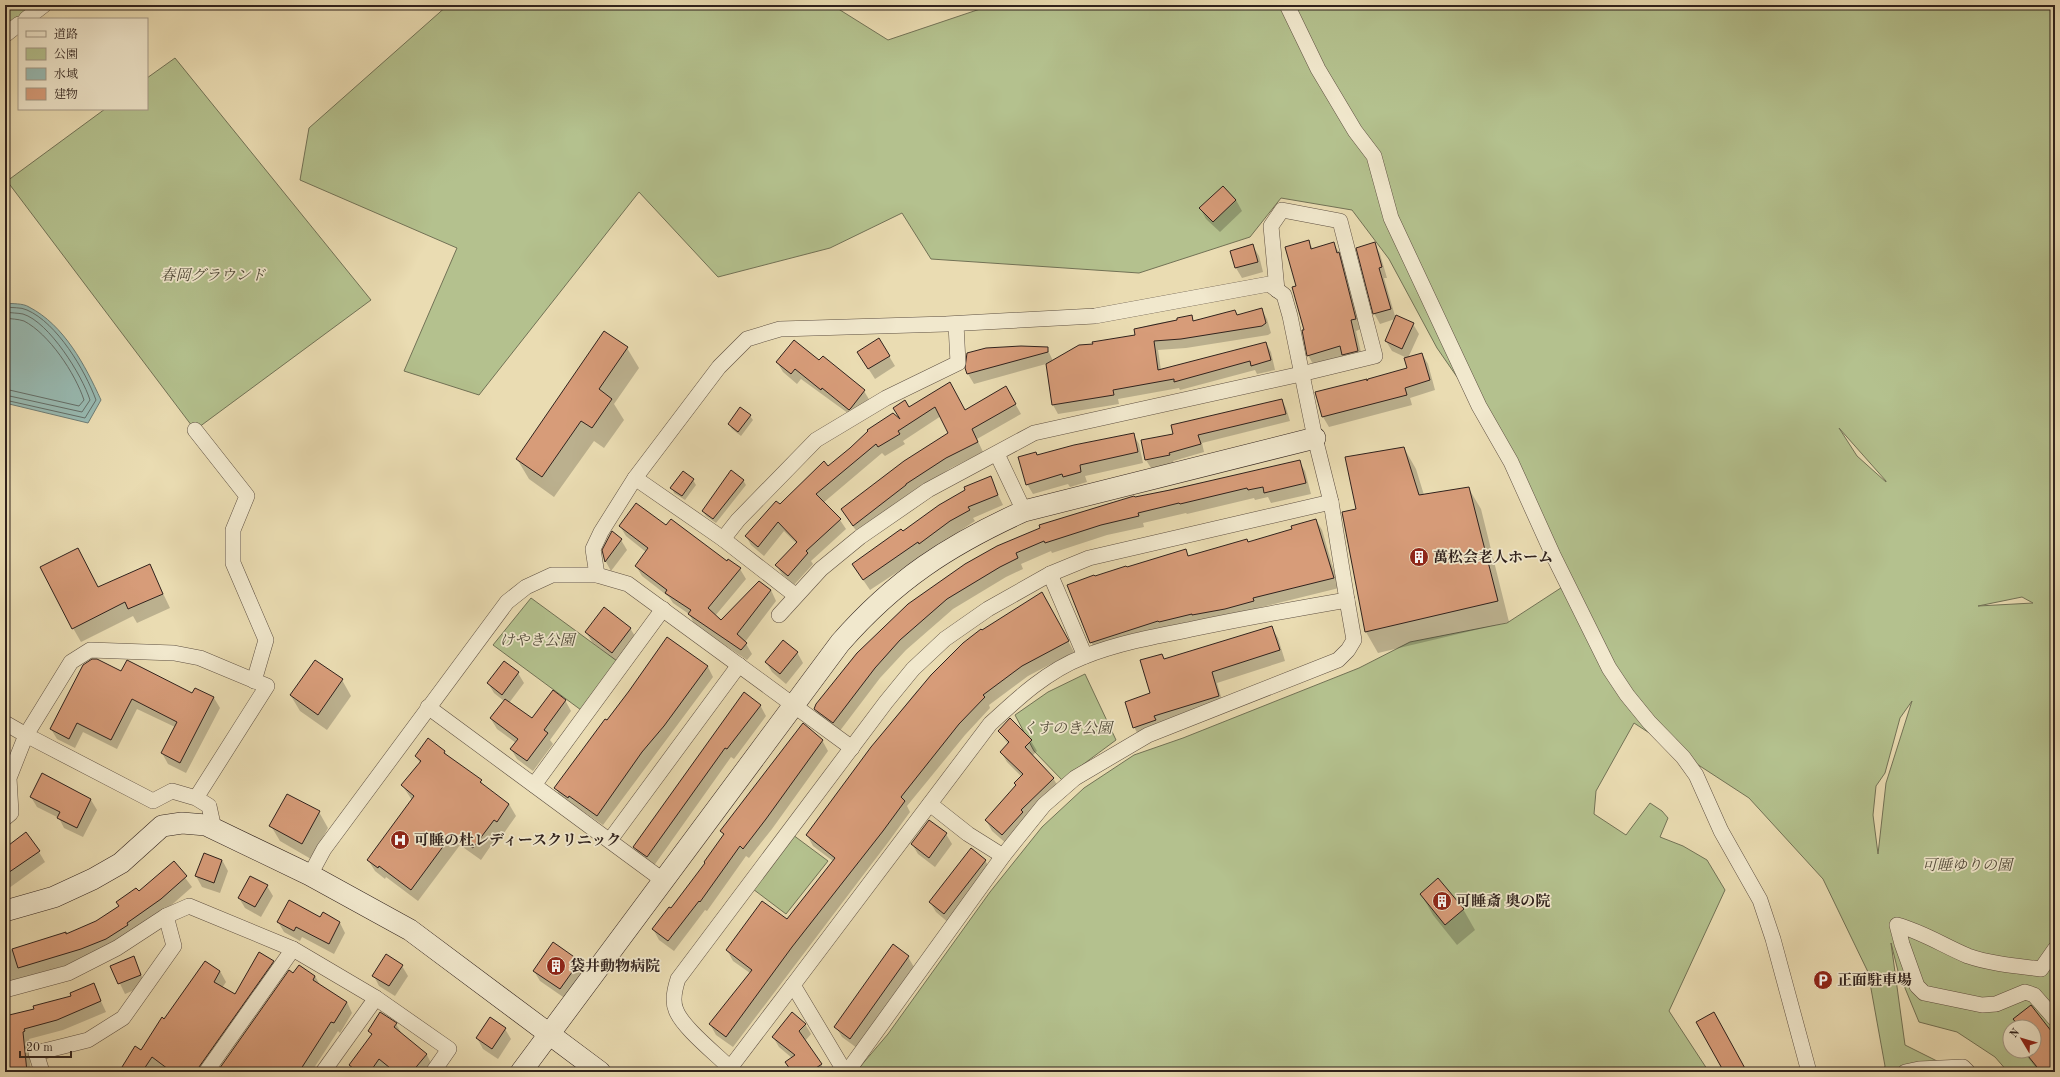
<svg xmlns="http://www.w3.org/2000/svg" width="2060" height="1077" viewBox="0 0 2060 1077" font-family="'Old Standard TT','Noto Serif JP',serif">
<rect width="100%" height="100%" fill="#eadcb2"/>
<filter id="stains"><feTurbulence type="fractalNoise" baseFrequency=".005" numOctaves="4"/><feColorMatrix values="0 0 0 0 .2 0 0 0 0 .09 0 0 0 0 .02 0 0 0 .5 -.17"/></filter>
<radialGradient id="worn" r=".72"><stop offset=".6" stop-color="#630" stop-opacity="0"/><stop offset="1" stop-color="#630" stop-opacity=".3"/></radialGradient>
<g fill="#b4c18e" stroke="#727256" fill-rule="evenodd">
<path d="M5,5H44L5,35Z"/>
<path d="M448,5H832L888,40L992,5H2055V1072H2008L1995,1057L1957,1032L1919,1022L1898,971L1891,943L1905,1045L1959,1072H1883L1885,1066L1868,972L1823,879L1749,798L1634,723L1596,791L1594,814L1626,835L1650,803L1662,811L1668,818L1660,837L1683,846L1707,860L1725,890L1669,1011L1709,1072H1591L1588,1068L1584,1072H860L859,1068L888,1034L990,892L1042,827L1084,788L1134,755L1183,738L1359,668L1410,642L1507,623L1570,582L1491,426L1437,348L1389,259L1352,210L1281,198L1250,237L1139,273L931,259L902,213L830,248L718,277L639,192L479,395L404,371L457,248L300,180L309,128ZM1839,428L1886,481V482L1857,456ZM2022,597L2033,603L1978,606ZM1912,701L1886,783L1878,854L1873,815L1876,786L1885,773L1900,718ZM2010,1027H2034V1051H2010Z"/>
<path d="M175,58L371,300L195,430L7,181L105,109H147V78Z"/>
<path d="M531,598L617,661L581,710L493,645Z"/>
<path d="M1085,674L1116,740L1062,780L1034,751L1015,715L1048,692Z"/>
<path d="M789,832L828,861L786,914L749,886Z"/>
</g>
<path fill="#98bab2" stroke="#6e7d76" d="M5,303C12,304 23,303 29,307C64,325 85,365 101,400L88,423L5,403Z"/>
<g fill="#0003">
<path d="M1223,187L1236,200L1242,211L1220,232L1206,219L1200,208Z"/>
<path d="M1308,241L1313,249L1334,244L1340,254L1344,264L1361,329L1356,331L1363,361L1314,366L1308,355L1297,287Z"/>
<path d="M1374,243L1380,254L1387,278H1384L1395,316L1413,324L1419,334L1408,358L1422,354L1428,364L1435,390L1410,398L1412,405L1329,427L1323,417L1316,393L1368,383L1408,369L1407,358L1392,351L1386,341L1395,319L1380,324L1374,313Z"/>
<path d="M1253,246L1259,256L1263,272L1242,278L1236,268L1232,251Z"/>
<path d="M1262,310L1267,319L1271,333L1268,335L1186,348L1158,350L1161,370L1266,343L1271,352L1275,370L1257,374L1255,370L1180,390L1179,388L1118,399L1119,404L1058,414L1053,405L1046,364L974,384L968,374L1047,348L1053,361L1094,345L1136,335L1135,329L1154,324L1191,317L1194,322L1235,311L1238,316Z"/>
<path d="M627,348L639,368L614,404L624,420L604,448L594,441L554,497L529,479L517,459Z"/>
<path d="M889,356L895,366L875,379L864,362Z"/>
<path d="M823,357L864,391L870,401L856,419L801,379L797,384L783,372L777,362H819Z"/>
<path d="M950,384L965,411L1006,388L1021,414L977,439L983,452L951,468L910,494L859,535L842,510L950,433L941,416L903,441L905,444L885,456L882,453L823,503L840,520L846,529L811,561L813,564L794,585L782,574L776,565L797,544L784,531L764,556L751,545L746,536L780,506L828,467L902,421L909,408Z"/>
<path d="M1282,400L1286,408L1290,421L1202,443L1204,452L1173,461L1174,463L1151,468L1146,460L1142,441L1175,435Z"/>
<path d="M750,416L753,420L741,436L732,429L729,424Z"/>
<path d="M1133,434L1139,444L1143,463L1085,476L1087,482L1070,487L1068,484L1033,494L1027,484L1036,453L1038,456Z"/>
<path d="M1404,448L1416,469L1424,495L1469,489L1481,509L1509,622L1378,653L1366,632L1343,513L1357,510Z"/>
<path d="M1299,461L1305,471L1311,494L1271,503L1268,497L1255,500L1254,498L1187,514L1186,513L1143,523L1144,527L1107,535L1052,553L1051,551L1021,564L1023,569L1006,577L953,609L906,650L880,678L839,732L821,719L815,709L858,654L1041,528L1040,526L1110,503Z"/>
<path d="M990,478L1003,505L973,518L975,521L870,590L853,565Z"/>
<path d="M693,480L696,485L685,500L674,493L672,488Z"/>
<path d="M743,480L746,485L716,523L706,516L703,511Z"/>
<path d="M1316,520L1322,530L1339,588L1258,608L1259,611L1096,652L1091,642L1095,577L1185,550L1189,557L1248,543L1293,530Z"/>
<path d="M620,526L666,527L740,569L746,579L715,616L721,621L771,590L776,601L745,642L752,654L747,660L695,625L689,614L673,603L669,597L642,576L636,566L646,552L626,536Z"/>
<path d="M612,533L621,540L627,550L611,571L606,562L603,550Z"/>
<path d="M150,566L170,608L137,623L133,616L81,642L73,628L98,588Z"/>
<path d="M1048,604L1074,652L1028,676L989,705L990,708L965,735L907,806L910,812L889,841L733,1047L716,1035L710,1024L750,973L733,961L727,950L787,921L833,861L813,846L807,835L872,747L916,692L964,644Z"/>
<path d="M630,628L636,638L618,662L592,642L586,632Z"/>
<path d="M1272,628L1278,638L1285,661L1217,683L1224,707L1140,738L1134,727L1151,694L1162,655L1165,660Z"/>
<path d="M797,652L803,663L786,684L772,672L766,662Z"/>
<path d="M505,662L518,673L524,683L509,703L532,719L565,700L571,711L550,740L553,744L533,771L517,759L511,749L516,743L497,729L491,719L504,701L494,693L488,683Z"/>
<path d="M708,667L713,677L603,825L575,806L574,808L561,799L556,788L607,722Z"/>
<path d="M122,672L193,694L195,689L214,698L220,708L186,773L168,764L162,753L175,727L137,709L117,749L83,732L75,748L57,739L51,729Z"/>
<path d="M342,680L351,696L327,730L300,711L291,696Z"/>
<path d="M760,705L766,716L734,759L731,757L653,867L640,857L634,847Z"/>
<path d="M1010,720L1031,741L1037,751L1032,756L1053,778L1059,788L1008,845L992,831L986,820L1016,786L1015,783L1022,777L1007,762L1001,752L1008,744L999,731Z"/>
<path d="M822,740L828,751L772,829L749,858L746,856L707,911L705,910L674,951L659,940L653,929L672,910L706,863L724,836L721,831Z"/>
<path d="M444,751L448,757L481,781L484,787L509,804L516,816L504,833L501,831L481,860L460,845L418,901L386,877L385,879L375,871L368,860L412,800L402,785L420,763L416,756Z"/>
<path d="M43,774L91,800L97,810L83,837L64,828L59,818L37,807L31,797Z"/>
<path d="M319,812L328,828L311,859L280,841L271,826Z"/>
<path d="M929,821L946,834L952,844L935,867L918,854L912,844Z"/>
<path d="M5,849L39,852L45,862L5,891Z"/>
<path d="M222,860L228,871L220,893L202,887L196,876Z"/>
<path d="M985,860L991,871L950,924L936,912L930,902Z"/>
<path d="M174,863L192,887L167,909L87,959L5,984V952L65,933L66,935L97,922L139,893Z"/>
<path d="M267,886L273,896L261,917L245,908L239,898Z"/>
<path d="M1421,894L1463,909L1475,930L1457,945L1433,915Z"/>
<path d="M321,918L340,923L345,933L334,954L302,937L300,941L284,932L278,922Z"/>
<path d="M908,957L914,967L857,1048L842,1037L836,1027Z"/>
<path d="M133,958L146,985L125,994L112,967Z"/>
<path d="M273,961L279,972L208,1072H126L123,1067L141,1051L165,1020L220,971L226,982L222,988L236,995Z"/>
<path d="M579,962L585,972L566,999L540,981L534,971Z"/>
<path d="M402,966L408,976L395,996L379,986L374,976Z"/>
<path d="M293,975L315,976L320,985L347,1002L352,1013L340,1033L338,1031L314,1068L311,1067L308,1072H218Z"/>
<path d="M93,984L106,1012L63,1030L29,1039L30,1042H28L31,1072H5V1017L35,1010L73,996Z"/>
<path d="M2031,1006L2055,1039V1072H2039L2023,1051H2034V1027H2017L2014,1019Z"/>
<path d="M396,1024L402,1034L427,1055L432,1065L427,1072H348L352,1068L350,1065L372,1036L369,1031Z"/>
<path d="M805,1024L811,1034L805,1041L826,1072H792V1058L779,1047L773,1037Z"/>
<path d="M505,1029L511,1039L498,1059L483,1049L477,1038Z"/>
</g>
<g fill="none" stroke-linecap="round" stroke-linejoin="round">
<g stroke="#646e68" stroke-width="1">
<path d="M5,307C12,308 21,307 27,310C57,323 85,370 96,400L85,418L5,400"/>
<path d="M5,312C11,313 18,313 23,314C49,322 82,375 90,400L82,412L5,395"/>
<path d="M5,318C11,319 18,319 24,321C49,334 75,373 84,400L79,406L5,389"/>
</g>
</g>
<g fill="#d79c79" stroke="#30221d">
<path d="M1223,186L1236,200L1213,222L1199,208Z"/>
<path d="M1309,240L1311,249L1334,242L1337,253L1339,252L1356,319L1351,320L1358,351L1342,355L1340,346L1307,356L1302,330H1304L1292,287L1296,286L1285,247Z"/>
<path d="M1375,242L1382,267L1379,268L1391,309L1373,314L1356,248Z"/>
<path d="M1253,244L1258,262L1235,268L1230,251Z"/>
<path d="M1262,308L1266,323L1262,326L1181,339L1154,341L1158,370L1266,342L1271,360L1251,366L1250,361L1174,382V379L1113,390L1114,395L1052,405L1046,364L1079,345L1093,344L1092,342L1135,335L1134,329L1177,320V318L1192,315L1193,321L1235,310L1237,315Z"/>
<path d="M1396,315L1414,323L1402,349L1385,341Z"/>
<path d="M604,331L628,347L599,389L612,399L592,428L581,421L542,477L516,459Z"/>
<path d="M879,338L890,356L868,369L857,352Z"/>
<path d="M794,340L819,360L823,356L865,390L851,408L849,410L822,388L821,390L795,369L791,374L776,362Z"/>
<path d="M1021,346L1048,347V352L967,374L965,368L967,353L986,348Z"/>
<path d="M1422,353L1430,380L1405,388L1407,395L1322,417L1315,392L1367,379V381L1368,379L1407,368L1404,358Z"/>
<path d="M950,382L965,410L1006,386L1016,404L972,429L978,442L946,458L906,484V485L853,526L841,509L904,461L948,433L935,407L898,431L900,434L878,447L876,444L816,494L841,519L806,551L808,553L788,576L775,565L797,542L778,522L758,547L745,536L776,501L780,504L824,461L828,466L850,448L868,431L867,430L893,413L900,419L893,408L905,400L909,407Z"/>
<path d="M1282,399L1286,414L1198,435L1201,444L1169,453L1170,455L1145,460L1141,440L1173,434L1171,425Z"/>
<path d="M740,407L751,415L738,432L728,424Z"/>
<path d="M1134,433L1138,452L1080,465L1081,472L1063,477L1062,474L1026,485L1018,457L1036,452L1037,455L1074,445Z"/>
<path d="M1404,447L1419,495L1469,487L1498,601L1365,632L1342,512L1356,509L1345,457Z"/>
<path d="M1300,460L1306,483L1264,493L1263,487L1248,490L1247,488L1180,504L1179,503L1138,513L1139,516L1101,525L1045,543L1044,541L1016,553L1018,558L1000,567L947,599L900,640L875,668L833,723L814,709L816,704L857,653L908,604L965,564L997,546L1040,528L1039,525L1134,496L1135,497L1170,490Z"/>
<path d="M731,470L744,480L713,519L702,511Z"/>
<path d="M683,471L694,479L682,496L670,488Z"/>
<path d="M991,476L998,495L968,507L970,510L950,521L919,544L918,542L863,580L852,564L901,529L903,531L939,505L965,490L964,487Z"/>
<path d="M636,503L666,525L671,519L727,561L728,559L741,568L708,608L721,620L759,581L771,590L737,634L747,643L741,650L688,614L691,610L665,593L667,590L635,566L648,548L619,526Z"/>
<path d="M1316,519L1334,578L1253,598L1254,601L1225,609L1192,615V614L1159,622L1158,621L1090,643L1067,585L1094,575L1095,576L1126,566L1127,567L1186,549L1188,556L1247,539L1248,542L1292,529L1291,526Z"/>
<path d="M612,531L622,539L605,562L602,550Z"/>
<path d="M78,548L98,587L150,564L163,594L128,609L125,602L72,629L40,567Z"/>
<path d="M1042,592L1069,641L1022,666L983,695L985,697L959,724L901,797L905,801L883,831L792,947L726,1037L709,1024L752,970L726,950L762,901L787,919L835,858L806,835L871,747L931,675L963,643L981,629L982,630Z"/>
<path d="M604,607L631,628L612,653L585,632Z"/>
<path d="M1272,626L1280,650L1212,672L1219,696L1154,716L1156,720L1133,728L1125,702L1150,693L1140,660L1162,654L1164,659Z"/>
<path d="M667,637L708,666L664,726L642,752L597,816L569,796L568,798L554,788L605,719L607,720L629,691Z"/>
<path d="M783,640L798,652L780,674L765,662Z"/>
<path d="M92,659H97L121,671L127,660L192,693L195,688L214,697L180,763L161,753L177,722L132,699L111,740L77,723L69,739L50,729L83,665Z"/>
<path d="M315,660L343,679L318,715L290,695Z"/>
<path d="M504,661L519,672L502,695L487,683Z"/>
<path d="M553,690L566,700L544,730L548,733L527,761L510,749L518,739L490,718L505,699L532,718Z"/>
<path d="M744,692L761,705L727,749L725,748L647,857L633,847Z"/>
<path d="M1010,718L1032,740L1025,747L1054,778L1021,810L1023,812L1002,835L985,820L1016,785L1014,783L1023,774L1000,752L1009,742L998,731Z"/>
<path d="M803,723L823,740L766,819L743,849L740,846L700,902L699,901L668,941L652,929L669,907L671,908L705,863L704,862L724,834L720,831Z"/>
<path d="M428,738L445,751L444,753L482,780L480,782L509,804L497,822L494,820L473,848L453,833L411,890L379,866L378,868L367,860L414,796L401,785L421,761L415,756Z"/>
<path d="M42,773L91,799L77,828L57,818L60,812L30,797Z"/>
<path d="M287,794L320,811L302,844L269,826Z"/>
<path d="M929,820L947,833L929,858L911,844Z"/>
<path d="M26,832L40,851L5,875V848Z"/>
<path d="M971,848L986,860L944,914L929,902Z"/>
<path d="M204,853L222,860L214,883L195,876Z"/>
<path d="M174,861L187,876L161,899L127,923L128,925L106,939L81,949L18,968L12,949L66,932V934L96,921L119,906L116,902L136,888L139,891Z"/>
<path d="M250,876L268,885L255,907L238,898Z"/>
<path d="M1438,878L1464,909L1445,925L1420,894Z"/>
<path d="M289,900L320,917L323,912L340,922L329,944L296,927L294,931L277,922Z"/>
<path d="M553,942L580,961L560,989L533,971Z"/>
<path d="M893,944L909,956L850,1039L834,1027Z"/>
<path d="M259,952L274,961L199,1067L197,1072H172L152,1057L142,1072H129L122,1067L135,1046L141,1050L162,1017L164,1019L205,961L220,971L214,982L235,994Z"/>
<path d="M386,954L403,965L389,986L372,976Z"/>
<path d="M134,956L141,975L118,984L110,966Z"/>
<path d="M299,965L315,976L313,980L347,1002L334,1023L331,1022L299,1072H217L289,970L293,973Z"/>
<path d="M94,983L101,1001L57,1020L24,1029L25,1031L23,1032L27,1072H5V1016L34,1009L33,1006L71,996L70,993Z"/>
<path d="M2031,1005L2055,1036V1072H2041L2024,1051H2034V1027H2016L2018,1025L2013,1019Z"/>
<path d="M380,1012L397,1023L394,1027L427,1054L412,1072H395L379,1059L370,1072H358L349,1065L372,1034L368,1031Z"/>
<path d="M792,1012L806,1024L799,1031L822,1064L810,1072H792L785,1062L795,1055L772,1037Z"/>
<path d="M1714,1012L1747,1072H1724L1696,1022Z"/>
<path d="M490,1017L506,1028L492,1049L476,1038Z"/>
</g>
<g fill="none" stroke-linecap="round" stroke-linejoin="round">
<defs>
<g id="street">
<path d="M1287,5L1318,69L1355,131L1374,156L1391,218L1479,406L1511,462L1553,555L1609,668L1627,695L1649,722L1683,757L1696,775L1721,831L1760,900L1773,939L1809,1072"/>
<path d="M26,19L44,5"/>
<path d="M5,35L19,24"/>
<path d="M195,430L247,496L233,530V563L266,640L254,681"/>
<path d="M997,454L1024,511"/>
<path d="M635,478L723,539L795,595"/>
<path d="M723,539L738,520L816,440L886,398L958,363L956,324"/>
<path d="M1050,574L1085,656"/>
<path d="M597,575L593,549L601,532L635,478L719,367L747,339L780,329L946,324L1095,316L1269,284L1284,295L1290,316L1315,438L1331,502L1347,600C1295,609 1244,618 1192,629C1156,636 1118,643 1083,657C1047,671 1018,698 990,724L793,985L845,1072"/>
<path d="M779,615L821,569L860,537L928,490L1034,433L1301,374L1375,356L1340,221L1282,210L1271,226L1277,290"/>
<path d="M428,707L664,881"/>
<path d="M5,723L26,735L9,778L11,813L5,818"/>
<path d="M534,785L663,609"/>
<path d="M196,798L172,791L153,801L26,735L71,662L90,650L174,653L200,658L267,686L196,798L209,806L214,829"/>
<path d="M930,804L968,834L1003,856"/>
<path d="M610,840L739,665"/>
<path d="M310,875L324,849L507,602L526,587L552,575H597L628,584L852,748"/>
<path d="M2055,949L2041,969C2017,966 1991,964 1968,956C1944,946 1923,932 1897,925L1902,944L1917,986L1924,993L1982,1005L1996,1004L2025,992L2034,995L2055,1019"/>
<path d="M5,990L68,973L117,948L166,916"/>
<path d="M730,1068C716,1054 682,1027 676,1010C672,1001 675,988 678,979L886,702L913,669L945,639L988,609L1050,574L1089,558L1331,502"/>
<path d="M42,1072L36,1053L88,1040L123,1018L174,946L166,916L189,906L293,949L376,998L449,1049L433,1072"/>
<path d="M206,1072L293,949"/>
<path d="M323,1072L376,998"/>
<path d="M732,1072L730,1068L793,985"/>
<path d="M847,1072L1003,856L1044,805L1075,778L1148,735L1338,660L1348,650L1354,640L1347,600"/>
<path d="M1905,1072L1919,1069L1963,1067L1968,1072"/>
</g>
<g id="secondary">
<path d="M5,911L54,897L93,879L121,863L162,826L182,823L206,825L310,875L410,930L600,1072"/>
<path d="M521,1072L840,643C895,580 949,545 1024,511L1315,438"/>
</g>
</defs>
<use href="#street" stroke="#5e5042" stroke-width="16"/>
<use href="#secondary" stroke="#30221d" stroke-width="22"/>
<use href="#street" stroke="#f1e8cd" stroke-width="15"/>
<use href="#secondary" stroke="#f1e8cd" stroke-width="21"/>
</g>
<defs>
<symbol id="building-disc" viewBox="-11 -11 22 22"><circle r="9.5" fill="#8f2418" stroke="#f1e8cd"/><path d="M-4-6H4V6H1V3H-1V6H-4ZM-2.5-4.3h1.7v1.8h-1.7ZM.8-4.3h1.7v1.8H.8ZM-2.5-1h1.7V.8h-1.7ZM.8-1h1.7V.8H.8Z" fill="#fff"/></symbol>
<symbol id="hospital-disc" viewBox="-11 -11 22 22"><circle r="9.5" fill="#8f2418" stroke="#f1e8cd"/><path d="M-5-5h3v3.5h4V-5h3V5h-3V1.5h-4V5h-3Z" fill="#fff"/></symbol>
<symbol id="parking-disc" viewBox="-11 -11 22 22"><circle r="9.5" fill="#8f2418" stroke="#f1e8cd"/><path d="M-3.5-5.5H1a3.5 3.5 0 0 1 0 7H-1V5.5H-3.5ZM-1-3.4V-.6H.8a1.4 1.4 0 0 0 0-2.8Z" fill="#fff"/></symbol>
</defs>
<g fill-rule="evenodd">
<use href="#building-disc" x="1408" y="546" width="22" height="22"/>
<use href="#hospital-disc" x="389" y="829" width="22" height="22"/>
<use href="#building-disc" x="1431" y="890" width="22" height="22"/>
<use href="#building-disc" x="545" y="955" width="22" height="22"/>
<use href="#parking-disc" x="1812" y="969" width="22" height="22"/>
</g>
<g text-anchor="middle" stroke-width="3.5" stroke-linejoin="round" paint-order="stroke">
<g font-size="15" font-style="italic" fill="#514a39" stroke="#f1e8cd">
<text x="213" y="280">春岡グラウンド</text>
<text x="537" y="645">けやき公園</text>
<text x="1067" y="733">くすのき公園</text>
<text x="1967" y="870">可睡ゆりの園</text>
</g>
<g font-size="15" font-weight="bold" fill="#30221d" stroke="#f1e8cd" text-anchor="start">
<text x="1433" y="562">萬松会老人ホーム</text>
<text x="414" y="845">可睡の杜レディースクリニック</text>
<text x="1456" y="906">可睡斎 奥の院</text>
<text x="570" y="971">袋井動物病院</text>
<text x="1837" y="985">正面駐車場</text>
</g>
</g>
<rect width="2060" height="1077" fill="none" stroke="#eadcb2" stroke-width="20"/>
<rect x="6" y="6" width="2048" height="1065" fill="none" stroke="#30221d" stroke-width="2"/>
<rect x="10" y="10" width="2040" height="1057" fill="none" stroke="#30221d"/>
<rect x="18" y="18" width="130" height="92" fill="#f1e8cd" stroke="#a49987"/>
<rect x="26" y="31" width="20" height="6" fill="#f1e8cd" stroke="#a49987"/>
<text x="54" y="38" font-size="12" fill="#30221d">道路</text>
<rect x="26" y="48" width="20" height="12" fill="#b4c18e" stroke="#a49987"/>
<text x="54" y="58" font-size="12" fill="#30221d">公園</text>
<rect x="26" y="68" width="20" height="12" fill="#98bab2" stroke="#a49987"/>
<text x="54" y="78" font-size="12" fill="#30221d">水域</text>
<rect x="26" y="88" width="20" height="12" fill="#d79c79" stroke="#a49987"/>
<text x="54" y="98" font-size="12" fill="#30221d">建物</text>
<g transform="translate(2022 1039) rotate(308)"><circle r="19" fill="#f1e8cd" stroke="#a49987"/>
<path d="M0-3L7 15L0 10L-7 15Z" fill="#8f2418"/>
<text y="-6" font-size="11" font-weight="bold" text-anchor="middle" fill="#30221d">N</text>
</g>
<path d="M20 1051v6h51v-6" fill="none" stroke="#30221d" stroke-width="2"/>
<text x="26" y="1051" font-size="12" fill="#30221d" stroke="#f1e8cd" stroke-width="3" paint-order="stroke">20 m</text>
<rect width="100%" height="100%" filter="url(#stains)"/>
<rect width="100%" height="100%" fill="url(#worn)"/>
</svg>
